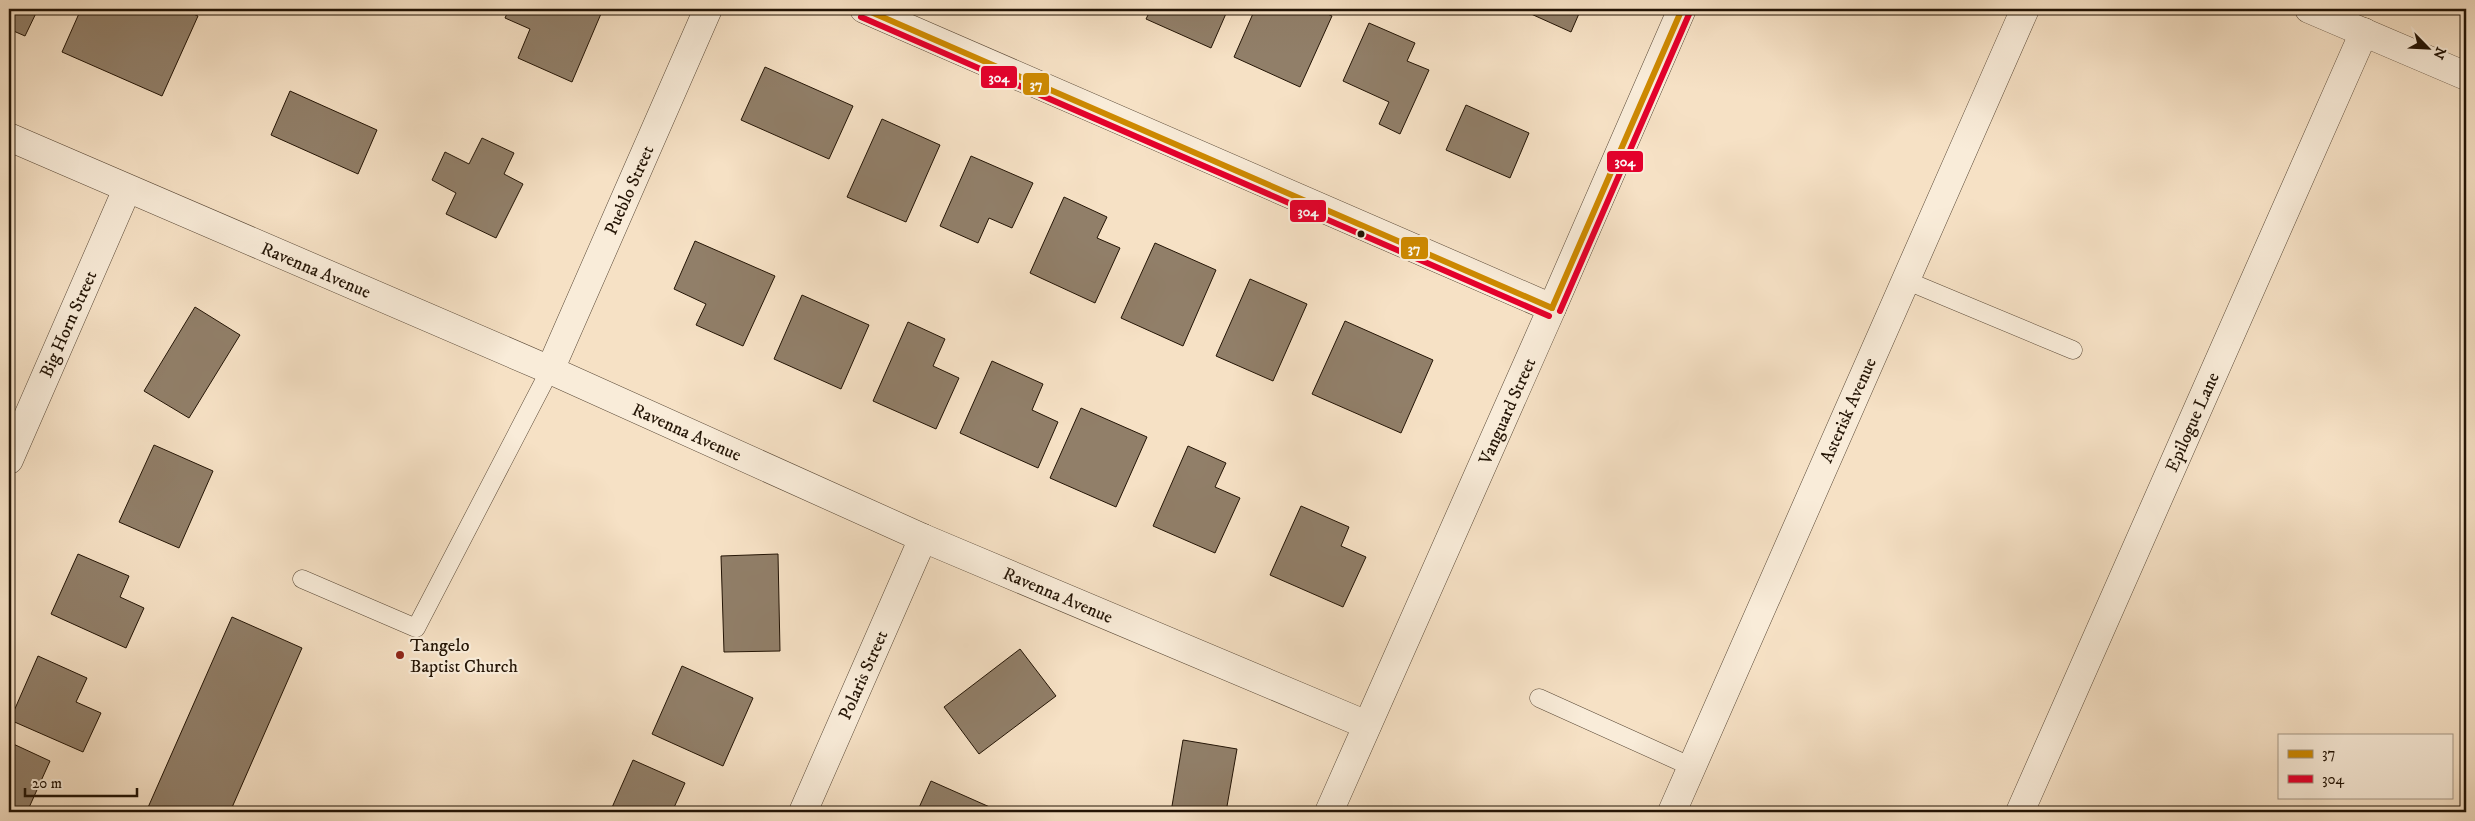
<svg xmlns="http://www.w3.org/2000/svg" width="2475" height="821" viewBox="0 0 2475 821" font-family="'IM FELL DW Pica',serif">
<rect width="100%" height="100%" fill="#f6e1c5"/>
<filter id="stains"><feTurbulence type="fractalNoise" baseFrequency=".004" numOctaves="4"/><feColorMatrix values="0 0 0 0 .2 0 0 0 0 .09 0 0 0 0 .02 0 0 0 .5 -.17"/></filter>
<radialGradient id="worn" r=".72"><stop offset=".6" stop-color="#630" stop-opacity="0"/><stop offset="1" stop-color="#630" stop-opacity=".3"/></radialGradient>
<g fill="#917f69" stroke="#231405">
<path d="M9,9H38L25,36L9,29Z"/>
<path d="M81,9H182L198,16L162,96L62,52Z"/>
<path d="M509,9H603L572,82L518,58L530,29L505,18Z"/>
<path d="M1151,9H1228L1211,48L1146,19Z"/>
<path d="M1255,9H1316L1332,16L1300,87L1234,57Z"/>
<path d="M1520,9H1581L1571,32Z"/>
<path d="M1369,23L1415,43L1407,61L1429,70L1400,134L1379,124L1389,102L1343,81Z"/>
<path d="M765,67L853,106L829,159L741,120Z"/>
<path d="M290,91L377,130L358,174L271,135Z"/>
<path d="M1466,105L1529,133L1510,178L1446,150Z"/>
<path d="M882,119L940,145L906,222L847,197Z"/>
<path d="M482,138L514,153L504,174L523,184L496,238L446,214L456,193L432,180L445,152L469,164Z"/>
<path d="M971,156L1033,183L1012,228L989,218L978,243L940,226Z"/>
<path d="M1064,197L1107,217L1097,238L1120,248L1095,303L1030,273Z"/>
<path d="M695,241L775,276L743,346L696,325L706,304L674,289Z"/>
<path d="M1155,243L1216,270L1183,346L1121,318Z"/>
<path d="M1250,279L1307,304L1273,381L1216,356Z"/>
<path d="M802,295L869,325L841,389L774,359Z"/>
<path d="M195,307L240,335L189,418L144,391Z"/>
<path d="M1345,321L1433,360L1401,433L1312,394Z"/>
<path d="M908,322L945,339L933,366L959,378L936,429L873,401Z"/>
<path d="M992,361L1043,384L1032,410L1058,422L1038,468L960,433Z"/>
<path d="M1081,408L1147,437L1116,507L1050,478Z"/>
<path d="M154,445L213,471L179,548L119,522Z"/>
<path d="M1188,446L1226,463L1215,487L1240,498L1215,553L1153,526Z"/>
<path d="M1301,506L1349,527L1341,546L1366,557L1343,607L1270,575Z"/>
<path d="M78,554L129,576L120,597L144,608L126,648L51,614Z"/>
<path d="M778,554L780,651L724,652L721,556Z"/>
<path d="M232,617L302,648L230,812H146Z"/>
<path d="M1020,649L1056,696L979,754L944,707Z"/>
<path d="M38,656L87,678L76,702L101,713L83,752L10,720Z"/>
<path d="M682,666L753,698L723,766L652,734Z"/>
<path d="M1183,740L1237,749L1226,812H1171Z"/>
<path d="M9,742L50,761L27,812H9Z"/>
<path d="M633,760L685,783L672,812H610Z"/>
<path d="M931,781L1001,812H917Z"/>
</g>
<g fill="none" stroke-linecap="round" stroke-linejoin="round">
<defs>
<g id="service">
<path d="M1905,280L2073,350"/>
<path d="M302,579L416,628L550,370"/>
<path d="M1539,698L1692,767"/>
</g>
<g id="minor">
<path d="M2309,9L2466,76"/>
<path d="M9,137L550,370L923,538L1367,725"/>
<path d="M550,370L708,9"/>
<path d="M9,460L127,189"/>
<path d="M803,812L923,538"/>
<path d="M1329,812L1552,308"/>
<path d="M1672,812L2025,9"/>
<path d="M2020,812L2364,32"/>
</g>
<path id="tertiary" d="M864,9L1552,308L1682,9"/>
</defs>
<use href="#service" stroke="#584735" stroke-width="19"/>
<use href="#minor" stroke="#584735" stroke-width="29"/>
<use href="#tertiary" stroke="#584735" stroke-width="29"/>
<use href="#service" stroke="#f9ecd9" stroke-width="18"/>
<use href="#minor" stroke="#f9ecd9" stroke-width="28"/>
<use href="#tertiary" stroke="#f9ecd9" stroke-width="28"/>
<defs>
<g id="bus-1">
<path d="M864,9L1552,308"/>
<path d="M1552,308L1682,9"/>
</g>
<g id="bus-2">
<path d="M861,17L1549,316"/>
<path d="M1560,311L1690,12"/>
</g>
</defs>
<use href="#bus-1" stroke="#f9ecd9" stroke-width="10"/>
<use href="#bus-2" stroke="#f9ecd9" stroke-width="10"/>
<use href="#bus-1" stroke="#cd8901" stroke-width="6"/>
<use href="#bus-2" stroke="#e4002b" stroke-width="6"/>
</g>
<circle fill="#231405" stroke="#f9ecd9" stroke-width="2" cx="1361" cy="234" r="4.5"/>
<circle fill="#8f2418" stroke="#f9ecd9" stroke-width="2" cx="400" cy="655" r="5"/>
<g text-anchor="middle" stroke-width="4.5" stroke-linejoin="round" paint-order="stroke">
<g font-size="18" fill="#231405" stroke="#f9ecd9">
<text transform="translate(629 190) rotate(-66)" y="6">Pueblo Street</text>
<text transform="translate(316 270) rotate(23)" y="6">Ravenna Avenue</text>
<text transform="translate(68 324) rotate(-66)" y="6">Big Horn Street</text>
<text transform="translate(1848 410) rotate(-66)" y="6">Asterisk Avenue</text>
<text transform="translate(1507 411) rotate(-66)" y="6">Vanguard Street</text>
<text transform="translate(2192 422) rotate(-66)" y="6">Epilogue Lane</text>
<text transform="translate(687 432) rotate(24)" y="6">Ravenna Avenue</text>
<text transform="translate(1058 595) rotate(23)" y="6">Ravenna Avenue</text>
<text transform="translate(863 675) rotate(-66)" y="6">Polaris Street</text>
</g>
<g font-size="18" fill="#231405" stroke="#f9ecd9" text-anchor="start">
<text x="410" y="651">Tangelo<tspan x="410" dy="21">Baptist Church</tspan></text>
</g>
</g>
<g stroke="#f9ecd9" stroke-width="2">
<rect x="980" y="65" width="38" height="24" rx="5" fill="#e4002b"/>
<rect x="1022" y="72" width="28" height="24" rx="5" fill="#cd8901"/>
<rect x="1606" y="150" width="38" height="23" rx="5" fill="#e4002b"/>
<rect x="1289" y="199" width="38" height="24" rx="5" fill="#e4002b"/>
<rect x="1400" y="236" width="29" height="24" rx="5" fill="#cd8901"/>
</g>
<g font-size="14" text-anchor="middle" font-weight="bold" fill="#fff">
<text x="999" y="82">304</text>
<text x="1036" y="89">37</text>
<text x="1625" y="166">304</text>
<text x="1308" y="216">304</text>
<text x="1414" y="253">37</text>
</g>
<rect width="2475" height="821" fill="none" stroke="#f6e1c5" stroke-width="30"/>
<rect x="10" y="10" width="2455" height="801" fill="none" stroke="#231405" stroke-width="2.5"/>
<rect x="15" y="15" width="2445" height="791" fill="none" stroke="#231405"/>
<rect x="2278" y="734" width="175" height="65" fill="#f9ecd9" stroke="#a39684"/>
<rect x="2288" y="750" width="25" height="8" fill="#cd8901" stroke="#a39684"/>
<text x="2322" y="758" font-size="15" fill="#231405">37</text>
<rect x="2288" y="775" width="25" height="8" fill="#e4002b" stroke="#a39684"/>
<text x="2322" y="784" font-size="15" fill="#231405">304</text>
<g transform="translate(2428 48) rotate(114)" stroke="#f9ecd9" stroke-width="4" paint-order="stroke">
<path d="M0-4L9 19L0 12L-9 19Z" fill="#231405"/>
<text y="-8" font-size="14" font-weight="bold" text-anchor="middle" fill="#231405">N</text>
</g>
<path d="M25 788v8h112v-8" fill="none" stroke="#231405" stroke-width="2.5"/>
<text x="32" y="788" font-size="15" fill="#231405" stroke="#f9ecd9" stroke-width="4" paint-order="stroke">20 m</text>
<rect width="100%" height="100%" filter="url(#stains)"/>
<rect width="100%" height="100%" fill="url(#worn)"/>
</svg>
